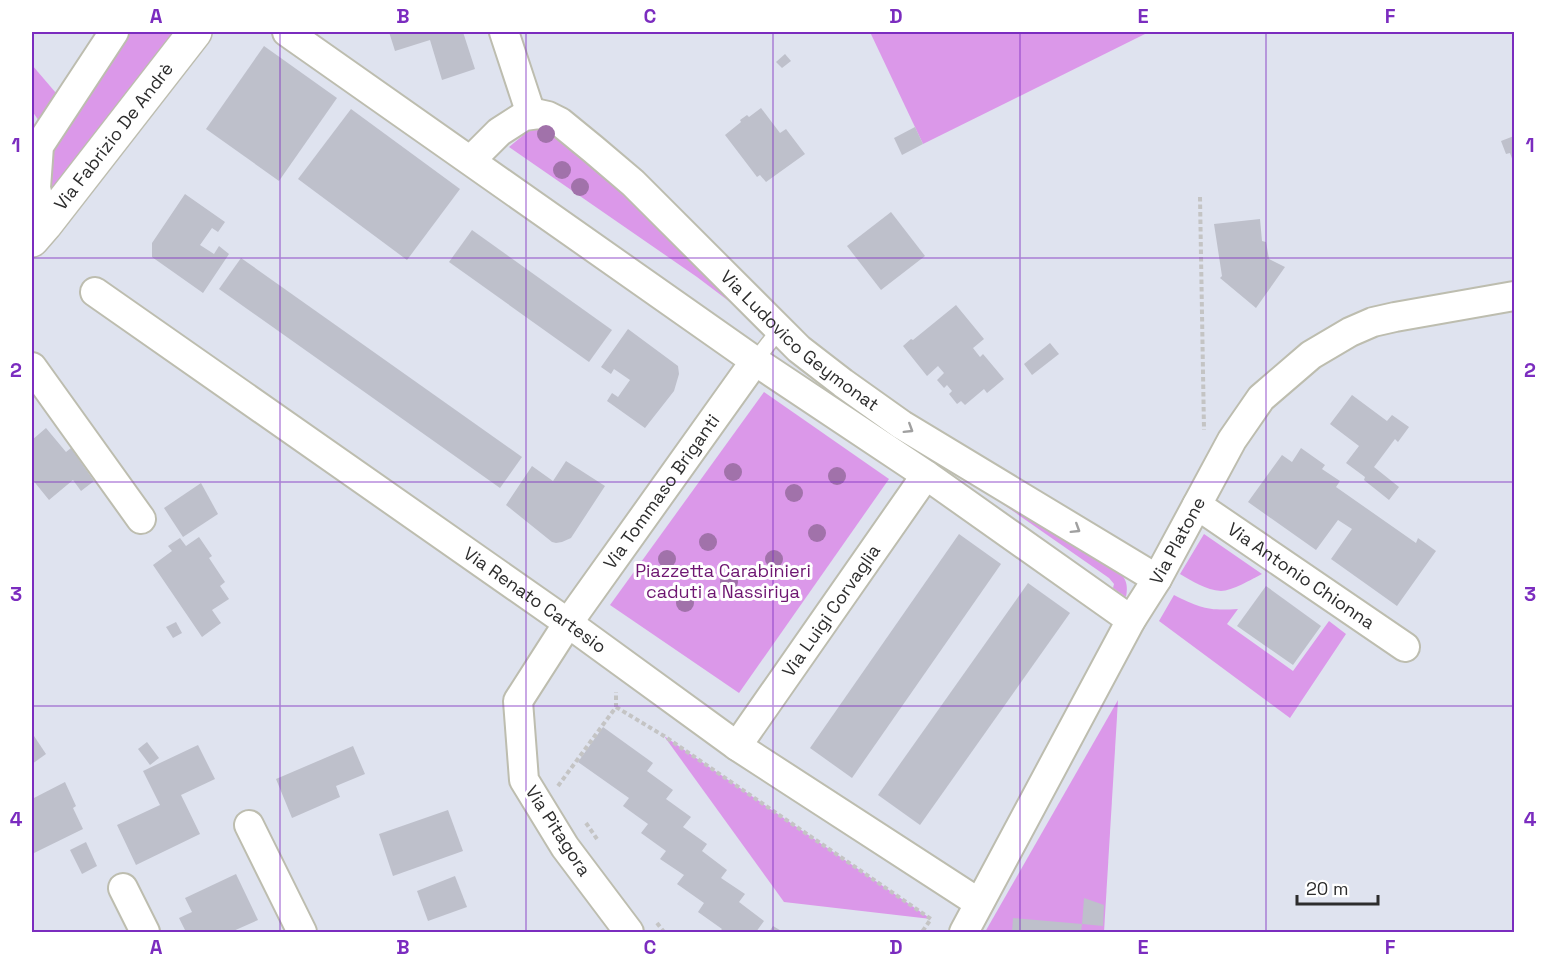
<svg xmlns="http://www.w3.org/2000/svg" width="1546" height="964" viewBox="0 0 1546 964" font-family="'Space Grotesk',sans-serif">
<rect width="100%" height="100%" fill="#dfe3ef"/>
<g fill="#db98e9">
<path d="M128,32H175L78,159L50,191L48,151Z"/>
<path d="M870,32H1149L923,144Z"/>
<path d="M32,65L56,93L39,121L32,111Z"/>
<path d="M532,128L553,129L624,184L755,323L730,302L697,277L509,147Z"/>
<path d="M764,392L889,479L739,693L610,605Z"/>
<path d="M908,438L1118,571C1127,579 1128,586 1126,597L1113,588L1114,584L1109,578Z"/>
<path d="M1204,534L1262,574C1252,579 1232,591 1221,591C1206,590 1192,581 1180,574Z"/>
<path d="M1174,595C1200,608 1208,611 1238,609L1227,624L1293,671L1329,621L1346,634L1290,718L1159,621Z"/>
<path d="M1118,700L1104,932H985Z"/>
<path d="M664,736L931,919L784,902Z"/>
</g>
<g fill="#bec0cb">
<path d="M389,32H463L475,69L442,80L430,40L395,51Z"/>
<path d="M264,46L337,98L279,181L206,129Z"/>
<path d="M785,54L791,61L782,68L776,62Z"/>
<path d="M761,108L780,133L786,129L805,154L766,182L760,175L757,177L725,135L741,122L740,120L747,115L749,117Z"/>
<path d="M351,109L460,189L407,260L298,179Z"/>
<path d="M915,127L923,144L902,155L894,138Z"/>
<path d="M1514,136V164L1510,153L1506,154L1501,141Z"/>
<path d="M185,194L225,222L218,232L212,228L200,245L214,254L219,246L229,254L203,293L152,257V243Z"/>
<path d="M891,212L925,256L881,290L847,246Z"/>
<path d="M1260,219L1262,241L1266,242L1269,259L1285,267L1256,308L1220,278L1222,276L1214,224Z"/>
<path d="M472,230L612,330L589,362L449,262Z"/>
<path d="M241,258L522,457L500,488L219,289Z"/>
<path d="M956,305L984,339L973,348L980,357L983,354L1004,379L987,393L984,389L965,405L961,401L957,404L949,394L952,391L947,385L944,388L937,380L944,373L938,366L927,376L903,346L911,339L913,340Z"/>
<path d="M628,329L678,366L679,374L674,391L645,428L607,401L612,393L618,397L630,380L614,369L611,374L601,367Z"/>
<path d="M1050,343L1059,354L1032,375L1024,364Z"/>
<path d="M1352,395L1387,421L1392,415L1409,427L1398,442L1395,439L1374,467L1399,487L1389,500L1364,480L1365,477L1346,463L1359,446L1330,424Z"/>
<path d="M46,428L66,452L71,448L94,481L81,491L73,480L49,500L32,479V440Z"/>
<path d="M1301,448L1325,465L1322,469L1340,481L1336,487L1416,543L1418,538L1436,551L1397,606L1331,559L1352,529L1338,520L1316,550L1248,502L1282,455L1292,462Z"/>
<path d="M566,461L605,486L571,538L562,542L556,543L552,542L506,505L532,466L553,481Z"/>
<path d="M201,483L218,514L183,537L164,508Z"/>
<path d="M959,534L1001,564L852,778L810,748Z"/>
<path d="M199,537L212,556L209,558L225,582L220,586L229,599L212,610L221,623L202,637L153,565L172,551L168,546L180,538L186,546Z"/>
<path d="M1028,583L1070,613L920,825L878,795Z"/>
<path d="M1266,586L1321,626L1293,665L1237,626Z"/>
<path d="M176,622L182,633L173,638L166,627Z"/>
<path d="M603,727L653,763L647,771L673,790L666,799L691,817L683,827L707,844L702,851L727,870L721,878L745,894L739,902L764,921L756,932H719L722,929L698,912L704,903L677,884L684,875L660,859L666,851L641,833L648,824L623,806L629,798L578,762Z"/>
<path d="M32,733L46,754L32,764Z"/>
<path d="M147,742L159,758L150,765L138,749Z"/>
<path d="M198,745L215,779L181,795L200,834L136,865L117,825L160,805L143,771Z"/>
<path d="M353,746L365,774L336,786L340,797L292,818L276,779Z"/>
<path d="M65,782L76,806L73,808L83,829L32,854V799Z"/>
<path d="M448,810L463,851L393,876L379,834Z"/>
<path d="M86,842L97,866L82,874L70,850Z"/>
<path d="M236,874L258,920L231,932H186L179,918L192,912L185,898Z"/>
<path d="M455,876L467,907L428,921L417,891Z"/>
<path d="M1084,898L1104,905L1103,926L1082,924Z"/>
<path d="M1013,918L1082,924L1081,932H1012Z"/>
<path d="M773,926L783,932H769Z"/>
</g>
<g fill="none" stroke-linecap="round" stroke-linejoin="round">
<defs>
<path id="service" d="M755,361L779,330"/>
<g id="minor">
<path d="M287,32L755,361L926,475L1131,620"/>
<path d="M504,32L531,114"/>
<path id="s1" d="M471,160L499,132L524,116L539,114L548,116L560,122L593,149L633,183L799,349L843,383L902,425L1157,579"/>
<path d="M45,225L36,188L39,146L114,32"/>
<path id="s2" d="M95,292L568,623L737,746L979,903"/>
<path d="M32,367L141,519"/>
<path id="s3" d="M1197,505L1405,647"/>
<path id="s4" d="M737,746L926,475"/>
<path d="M249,825L302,932"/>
<path d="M123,888L145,932"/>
<path id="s5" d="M629,932L565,847L524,780L518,701L568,623L755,361"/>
<path id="s6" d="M964,932L1131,620L1157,579L1232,440L1261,398L1311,355L1350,332L1373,322L1395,317L1514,296"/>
</g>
<g id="tertiary">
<path id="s7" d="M32,240L45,225L195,32"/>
</g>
</defs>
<use href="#service" stroke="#bdbdaf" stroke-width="18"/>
<use href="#minor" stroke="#bdbdaf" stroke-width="32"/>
<use href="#tertiary" stroke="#bdbdaf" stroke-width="36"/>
<g stroke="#c4c4c4" stroke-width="4" stroke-dasharray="4.5 3" stroke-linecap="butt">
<path d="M1200,197L1204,430"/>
<path d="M616,707L664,736L931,919L922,932"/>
<path d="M558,786L616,707V692"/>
<path d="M586,823L597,839"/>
<path d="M657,923L664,932"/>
</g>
<use href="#service" stroke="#fff" stroke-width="15"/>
<use href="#minor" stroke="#fff" stroke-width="28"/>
<use href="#tertiary" stroke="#fff" stroke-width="33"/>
</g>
<g fill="#a172aa">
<circle cx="546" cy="134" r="9"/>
<circle cx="562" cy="170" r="9"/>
<circle cx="580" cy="187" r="9"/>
<circle cx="733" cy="472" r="9"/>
<circle cx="837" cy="476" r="9"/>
<circle cx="794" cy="493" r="9"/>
<circle cx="817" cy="533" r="9"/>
<circle cx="708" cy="542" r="9"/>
<circle cx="667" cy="559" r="9"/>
<circle cx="774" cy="559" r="9"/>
<circle cx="729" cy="582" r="9"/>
<circle cx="685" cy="603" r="9"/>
</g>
<defs><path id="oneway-chevron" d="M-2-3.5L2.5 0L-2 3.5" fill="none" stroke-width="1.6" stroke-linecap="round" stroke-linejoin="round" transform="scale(1.5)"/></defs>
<g stroke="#a0a0a0">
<use href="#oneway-chevron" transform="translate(909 429) rotate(32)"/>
<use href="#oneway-chevron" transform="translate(1076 529) rotate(32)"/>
</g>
<path fill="none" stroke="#7b2cbf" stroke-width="1.5" stroke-opacity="0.55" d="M280,32V932M526,32V932M773,32V932M1020,32V932M1266,32V932M32,258H1514M32,482H1514M32,706H1514"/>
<g text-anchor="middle" stroke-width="6" stroke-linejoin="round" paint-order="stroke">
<g font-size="18" fill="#2d2d2d" stroke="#fff">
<text dy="6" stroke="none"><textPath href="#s7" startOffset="132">Via Fabrizio De Andrè</textPath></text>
<text dy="6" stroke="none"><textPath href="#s1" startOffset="432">Via Ludovico Geymonat</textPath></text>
<text dy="6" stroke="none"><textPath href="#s5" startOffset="518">Via Tommaso Briganti</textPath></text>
<text dy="6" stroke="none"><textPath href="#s6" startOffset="446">Via Platone</textPath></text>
<text dy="6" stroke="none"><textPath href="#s3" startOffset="126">Via Antonio Chionna</textPath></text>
<text dy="6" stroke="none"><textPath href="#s2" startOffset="537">Via Renato Cartesio</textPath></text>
<text dy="6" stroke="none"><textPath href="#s4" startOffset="165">Via Luigi Corvaglia</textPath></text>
<text transform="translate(558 831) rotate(57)" y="6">Via Pitagora</text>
</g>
<g font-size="18" fill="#6e1671" stroke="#fff">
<text x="723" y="577">Piazzetta Carabinieri<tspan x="723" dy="21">caduti a Nassiriya</tspan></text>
</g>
</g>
<rect width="1546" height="964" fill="none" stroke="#ffffff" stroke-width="66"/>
<path d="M1297 895v9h81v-9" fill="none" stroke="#2d2d2d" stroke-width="3"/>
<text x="1306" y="895" font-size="18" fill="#2d2d2d" stroke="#ffffff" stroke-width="4.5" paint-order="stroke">20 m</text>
<rect x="33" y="33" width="1480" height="898" fill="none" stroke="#7b2cbf" stroke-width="2"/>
<g font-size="20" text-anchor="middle" font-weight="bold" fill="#7b2cbf">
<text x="156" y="23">A</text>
<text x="403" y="23">B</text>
<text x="650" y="23">C</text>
<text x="896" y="23">D</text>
<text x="1143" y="23">E</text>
<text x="1390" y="23">F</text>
<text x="16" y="152">1</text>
<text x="1530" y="152">1</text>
<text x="16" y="377">2</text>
<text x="1530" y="377">2</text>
<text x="16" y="601">3</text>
<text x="1530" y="601">3</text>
<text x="16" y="826">4</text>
<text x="1530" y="826">4</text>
<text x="156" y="954">A</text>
<text x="403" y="954">B</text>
<text x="650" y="954">C</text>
<text x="896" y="954">D</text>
<text x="1143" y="954">E</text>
<text x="1390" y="954">F</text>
</g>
</svg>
